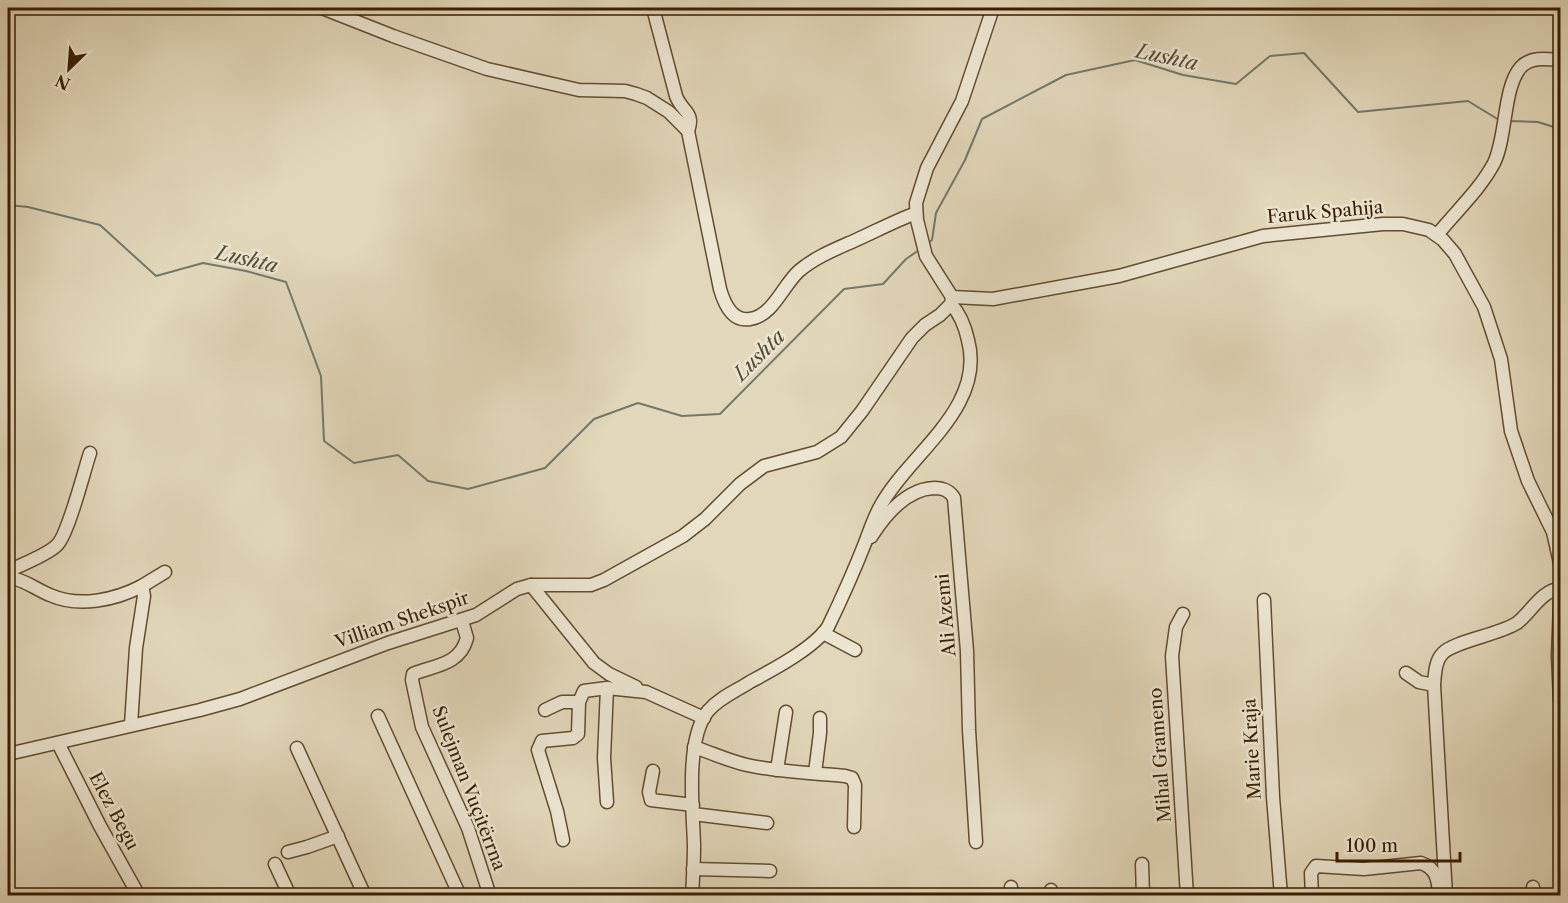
<svg xmlns="http://www.w3.org/2000/svg" width="1568" height="903" viewBox="0 0 1568 903" font-family="'Libre Caslon Text',serif">
<rect width="100%" height="100%" fill="#e2d7ba"/>
<filter id="stains"><feTurbulence type="fractalNoise" baseFrequency=".00333" numOctaves="4"/><feColorMatrix values="0 0 0 0 .2 0 0 0 0 .09 0 0 0 0 .02 0 0 0 .5 -.17"/></filter>
<radialGradient id="worn" r=".72"><stop offset=".6" stop-color="#630" stop-opacity="0"/><stop offset="1" stop-color="#630" stop-opacity=".3"/></radialGradient>
<g fill="none" stroke-linecap="round" stroke-linejoin="round">
<g stroke="#707a6c" stroke-width="2">
<path d="M1507,121L1538,122L1560,129"/>
<path d="M8,205L28,207L100,225L156,276L203,263L246,271L286,282L321,376L324,441L354,463L398,455L428,481L468,489L545,468L594,419L638,403L682,416L720,414L844,289L883,284L906,259L919,250"/>
<path d="M928,243L932,240L936,213L965,160L982,119L1066,75L1135,60L1183,75L1236,84L1270,56L1304,53L1358,112L1468,101L1499,120"/>
</g>
<defs>
<g id="minor">
<path d="M322,8L393,36L487,69L579,90L625,91L636,94L647,98L669,112L688,131L720,289C724,303 732,322 750,319C773,316 783,285 799,271C815,257 836,249 856,240C876,231 895,221 916,213"/>
<path d="M653,8L676,96C682,112 695,112 688,131"/>
<path d="M1437,235C1456,211 1479,191 1494,163C1507,136 1503,87 1521,67C1531,56 1548,59 1560,60"/>
<path d="M952,297L993,299L1119,276L1263,236L1383,224H1403L1429,230L1443,240L1455,254L1484,307L1501,359L1511,431L1528,481L1553,532L1560,563"/>
<path d="M952,297L926,256L917,220L916,203L927,168L962,101L993,8"/>
<path d="M871,537C885,515 906,489 934,488C943,488 949,490 954,498L967,651L969,730L976,842"/>
<path d="M8,571C19,566 49,554 57,545C68,535 84,471 90,453"/>
<path d="M8,577C28,581 33,588 50,595C79,608 115,600 142,586L144,596L136,648L131,725"/>
<path d="M531,585L594,663L609,674L636,687"/>
<path d="M142,586L165,572"/>
<path d="M1264,600L1273,797L1281,896"/>
<path d="M1560,602L1558,656L1560,701"/>
<path d="M1183,614L1176,627L1172,656L1187,896"/>
<path d="M462,621L467,638C460,665 435,665 413,674L412,680L422,727L468,828L490,896"/>
<path d="M823,633L855,650"/>
<path d="M1406,673L1419,682L1434,685"/>
<path d="M545,710L562,702H579"/>
<path d="M378,716L460,896"/>
<path d="M58,743L100,826L139,896"/>
<path d="M694,747C712,753 729,761 747,765C779,772 812,773 845,776L852,778L855,785L854,827"/>
<path d="M297,748L365,896"/>
<path d="M8,754L200,710L240,699L388,643L476,615L517,589L531,585H591L604,580L683,536L705,519L740,484L764,466L817,452L841,437L862,411L912,338L925,325L940,315L951,304L952,297"/>
<path d="M777,770L786,712"/>
<path d="M653,771L649,792L651,800L693,805"/>
<path d="M815,773L820,733V718"/>
<path d="M607,802L604,758L607,688"/>
<path d="M693,814L767,823"/>
<path d="M563,840L557,811L538,750L542,741L573,738L578,734L579,702L584,691L607,688L646,692L704,718"/>
<path d="M288,852L307,847L338,836"/>
<path d="M275,864L290,896"/>
<path d="M1142,864L1143,896"/>
<path d="M693,869L770,871"/>
<path d="M1533,887L1534,896"/>
<path d="M692,896C693,879 694,862 694,845C693,810 685,739 708,711C719,698 736,691 750,682C772,670 814,648 828,627C841,600 854,571 865,543C870,530 874,517 881,505C909,454 986,408 968,340C965,326 961,315 951,304"/>
<path d="M1011,896V887"/>
<path d="M1051,896V890"/>
<path d="M1312,896L1311,873L1316,866L1364,869L1421,863C1436,868 1438,879 1439,894"/>
<path d="M1446,896L1434,685C1435,674 1435,661 1443,653C1455,641 1498,635 1517,623C1530,613 1543,589 1560,589"/>
</g>
</defs>
<use href="#minor" stroke="#634c2e" stroke-width="15"/>
<use href="#minor" stroke="#ece5d2" stroke-width="12"/>
</g>
<g text-anchor="middle" stroke-width="5" stroke-linejoin="round" paint-order="stroke">
<g font-size="18" fill="#391e00" stroke="#ece5d2">
<text transform="translate(1325 212) rotate(-5)" y="6">Faruk Spahija</text>
<text transform="translate(946 615) rotate(-95)" y="6">Ali Azemi</text>
<text transform="translate(402 620) rotate(-19)" y="6">Villiam Shekspir</text>
<text transform="translate(1252 749) rotate(-93)" y="6">Marie Kraja</text>
<text transform="translate(1160 755) rotate(-94)" y="6">Mihal Grameno</text>
<text transform="translate(469 788) rotate(69)" y="6">Sulejman Vuçitërrna</text>
<text transform="translate(114 811) rotate(62)" y="6">Elez Begu</text>
</g>
<g font-size="20" font-style="italic" fill="#554c36" stroke="#ece5d2">
<text transform="translate(1167 57) rotate(12)" y="7">Lushta</text>
<text transform="translate(247 259) rotate(13)" y="7">Lushta</text>
<text transform="translate(759 355) rotate(-45)" y="7">Lushta</text>
</g>
</g>
<rect width="1568" height="903" fill="none" stroke="#e2d7ba" stroke-width="30"/>
<rect x="9" y="9" width="1550" height="885" fill="none" stroke="#391e00" stroke-width="3"/>
<rect x="15" y="15" width="1538" height="873" fill="none" stroke="#391e00" stroke-width="1.5"/>
<g transform="translate(69 69) rotate(205)" stroke="#ece5d2" stroke-width="4.5" paint-order="stroke">
<path d="M0-4.5L10 22L0 15L-10 22Z" fill="#391e00"/>
<text y="-9" font-size="16" font-weight="bold" text-anchor="middle" fill="#391e00">N</text>
</g>
<path d="M1337 852v9h123v-9" fill="none" stroke="#391e00" stroke-width="3"/>
<text x="1346" y="852" font-size="18" fill="#391e00" stroke="#ece5d2" stroke-width="4.5" paint-order="stroke">100 m</text>
<rect width="100%" height="100%" filter="url(#stains)"/>
<rect width="100%" height="100%" fill="url(#worn)"/>
</svg>
